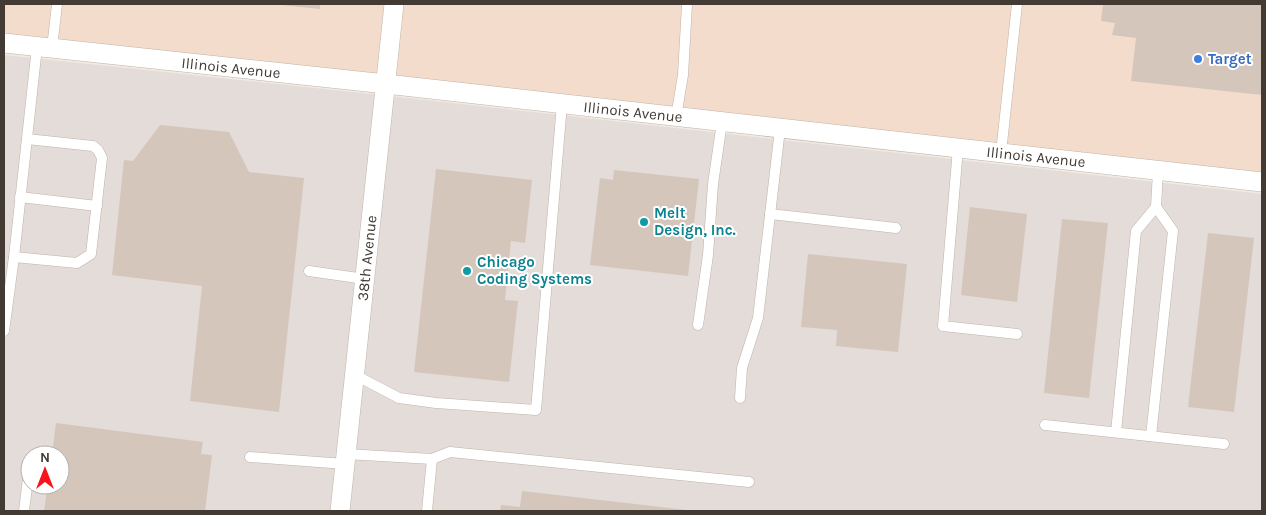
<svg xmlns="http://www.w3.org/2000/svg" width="1266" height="515" viewBox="0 0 1266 515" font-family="Karla,sans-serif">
<rect width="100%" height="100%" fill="#f1eae3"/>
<g fill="#f4dccd">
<path d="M4,4H384L377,74L4,34Z"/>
<path d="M403,4H1262V173L395,76Z"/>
</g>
<path fill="#e3dcd8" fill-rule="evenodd" d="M4,55L399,97L1262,194V511H4ZM30,455H60V485H30Z"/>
<g fill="#d5c6bb">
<path d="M281,4H320V9L281,5Z"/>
<path d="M1103,4H1262V95L1131,81L1136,38L1112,35L1115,23L1101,21Z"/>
<path d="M160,125L229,132L249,172L304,178L279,412L190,401L202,286L112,275L124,160L133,161Z"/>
<path d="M436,169L532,180L525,243L511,241L505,300L518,301L509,382L414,372Z"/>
<path d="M614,170L699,179L688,276L590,265L600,178L613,180Z"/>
<path d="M970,207L1027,214L1017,302L961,295Z"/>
<path d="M1062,219L1108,223L1089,398L1044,393Z"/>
<path d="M1208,233L1254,238L1234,412L1188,407Z"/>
<path d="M808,254L907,264L898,352L836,346L837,330L801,327Z"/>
<path d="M56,423L203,442L201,454L212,455L205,511H44L48,485H60V455H52Z"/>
<path d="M522,491L687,510V511H500L501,505L520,507Z"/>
</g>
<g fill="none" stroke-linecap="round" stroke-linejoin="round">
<defs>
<g id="service">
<path d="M52,48L57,4"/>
<path d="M676,117L683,75L687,4"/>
<path d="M958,148L943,326L1017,334"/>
<path d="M1001,153L1017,4"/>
<path d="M20,197L97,206"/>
<path d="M770,214L896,228"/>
<path d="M14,257L77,263L91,254L102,158L98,150L93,146L27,139"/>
<path d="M309,271L365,279"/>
<path d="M698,325L708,255L713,184L722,122"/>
<path d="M4,331L14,257L37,47"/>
<path d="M355,375L399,398L436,403L536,410L562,104"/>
<path d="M740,398L742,368L758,318L780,129"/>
<path d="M1045,425L1224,444"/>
<path d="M1116,432L1136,231L1156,207L1158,171"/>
<path d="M1151,436L1173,231L1156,207"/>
<path d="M346,454L432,459L450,452L749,482"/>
<path d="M250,457L345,464"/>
<path d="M24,511L29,470"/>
<path d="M427,511L432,459"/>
</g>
<g id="minor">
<path d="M4,43L386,84L1262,182"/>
<path d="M340,511L394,4"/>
</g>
</defs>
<use href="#service" stroke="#bfb3a9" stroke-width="11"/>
<use href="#minor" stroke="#bfb3a9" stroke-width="20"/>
<use href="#service" stroke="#fff" stroke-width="10"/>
<use href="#minor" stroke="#fff" stroke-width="19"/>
</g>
<circle fill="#3f7fe0" stroke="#fff" stroke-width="2" cx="1198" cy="59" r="5"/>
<g fill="#0f9aa8" stroke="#fff" stroke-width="2">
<circle cx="644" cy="222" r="5"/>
<circle cx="467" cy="271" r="5"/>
</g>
<g text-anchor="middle" stroke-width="4" stroke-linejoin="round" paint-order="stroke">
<g font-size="15" font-weight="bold" fill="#366cbe" stroke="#fff" text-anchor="start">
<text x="1208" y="64">Target</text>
</g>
<g font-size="15" fill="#423a33" stroke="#fff">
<text transform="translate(231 68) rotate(6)" y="5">Illinois Avenue</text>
<text transform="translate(633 112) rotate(6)" y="5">Illinois Avenue</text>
<text transform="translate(1036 157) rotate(6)" y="5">Illinois Avenue</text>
<text transform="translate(367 258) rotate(-84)" y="5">38th Avenue</text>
</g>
<g font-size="15" font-weight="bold" fill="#0d838f" stroke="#fff" text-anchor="start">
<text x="654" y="218">Melt<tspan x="654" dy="17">Design, Inc.</tspan></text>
<text x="477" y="267">Chicago<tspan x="477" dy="17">Coding Systems</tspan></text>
</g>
</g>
<rect width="1266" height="515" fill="none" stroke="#423a33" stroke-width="10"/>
<g transform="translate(45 470)"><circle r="24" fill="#ffffff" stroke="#b3b0ad"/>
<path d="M0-4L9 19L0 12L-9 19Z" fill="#f7141a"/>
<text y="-8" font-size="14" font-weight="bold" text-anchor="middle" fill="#423a33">N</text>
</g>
</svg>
